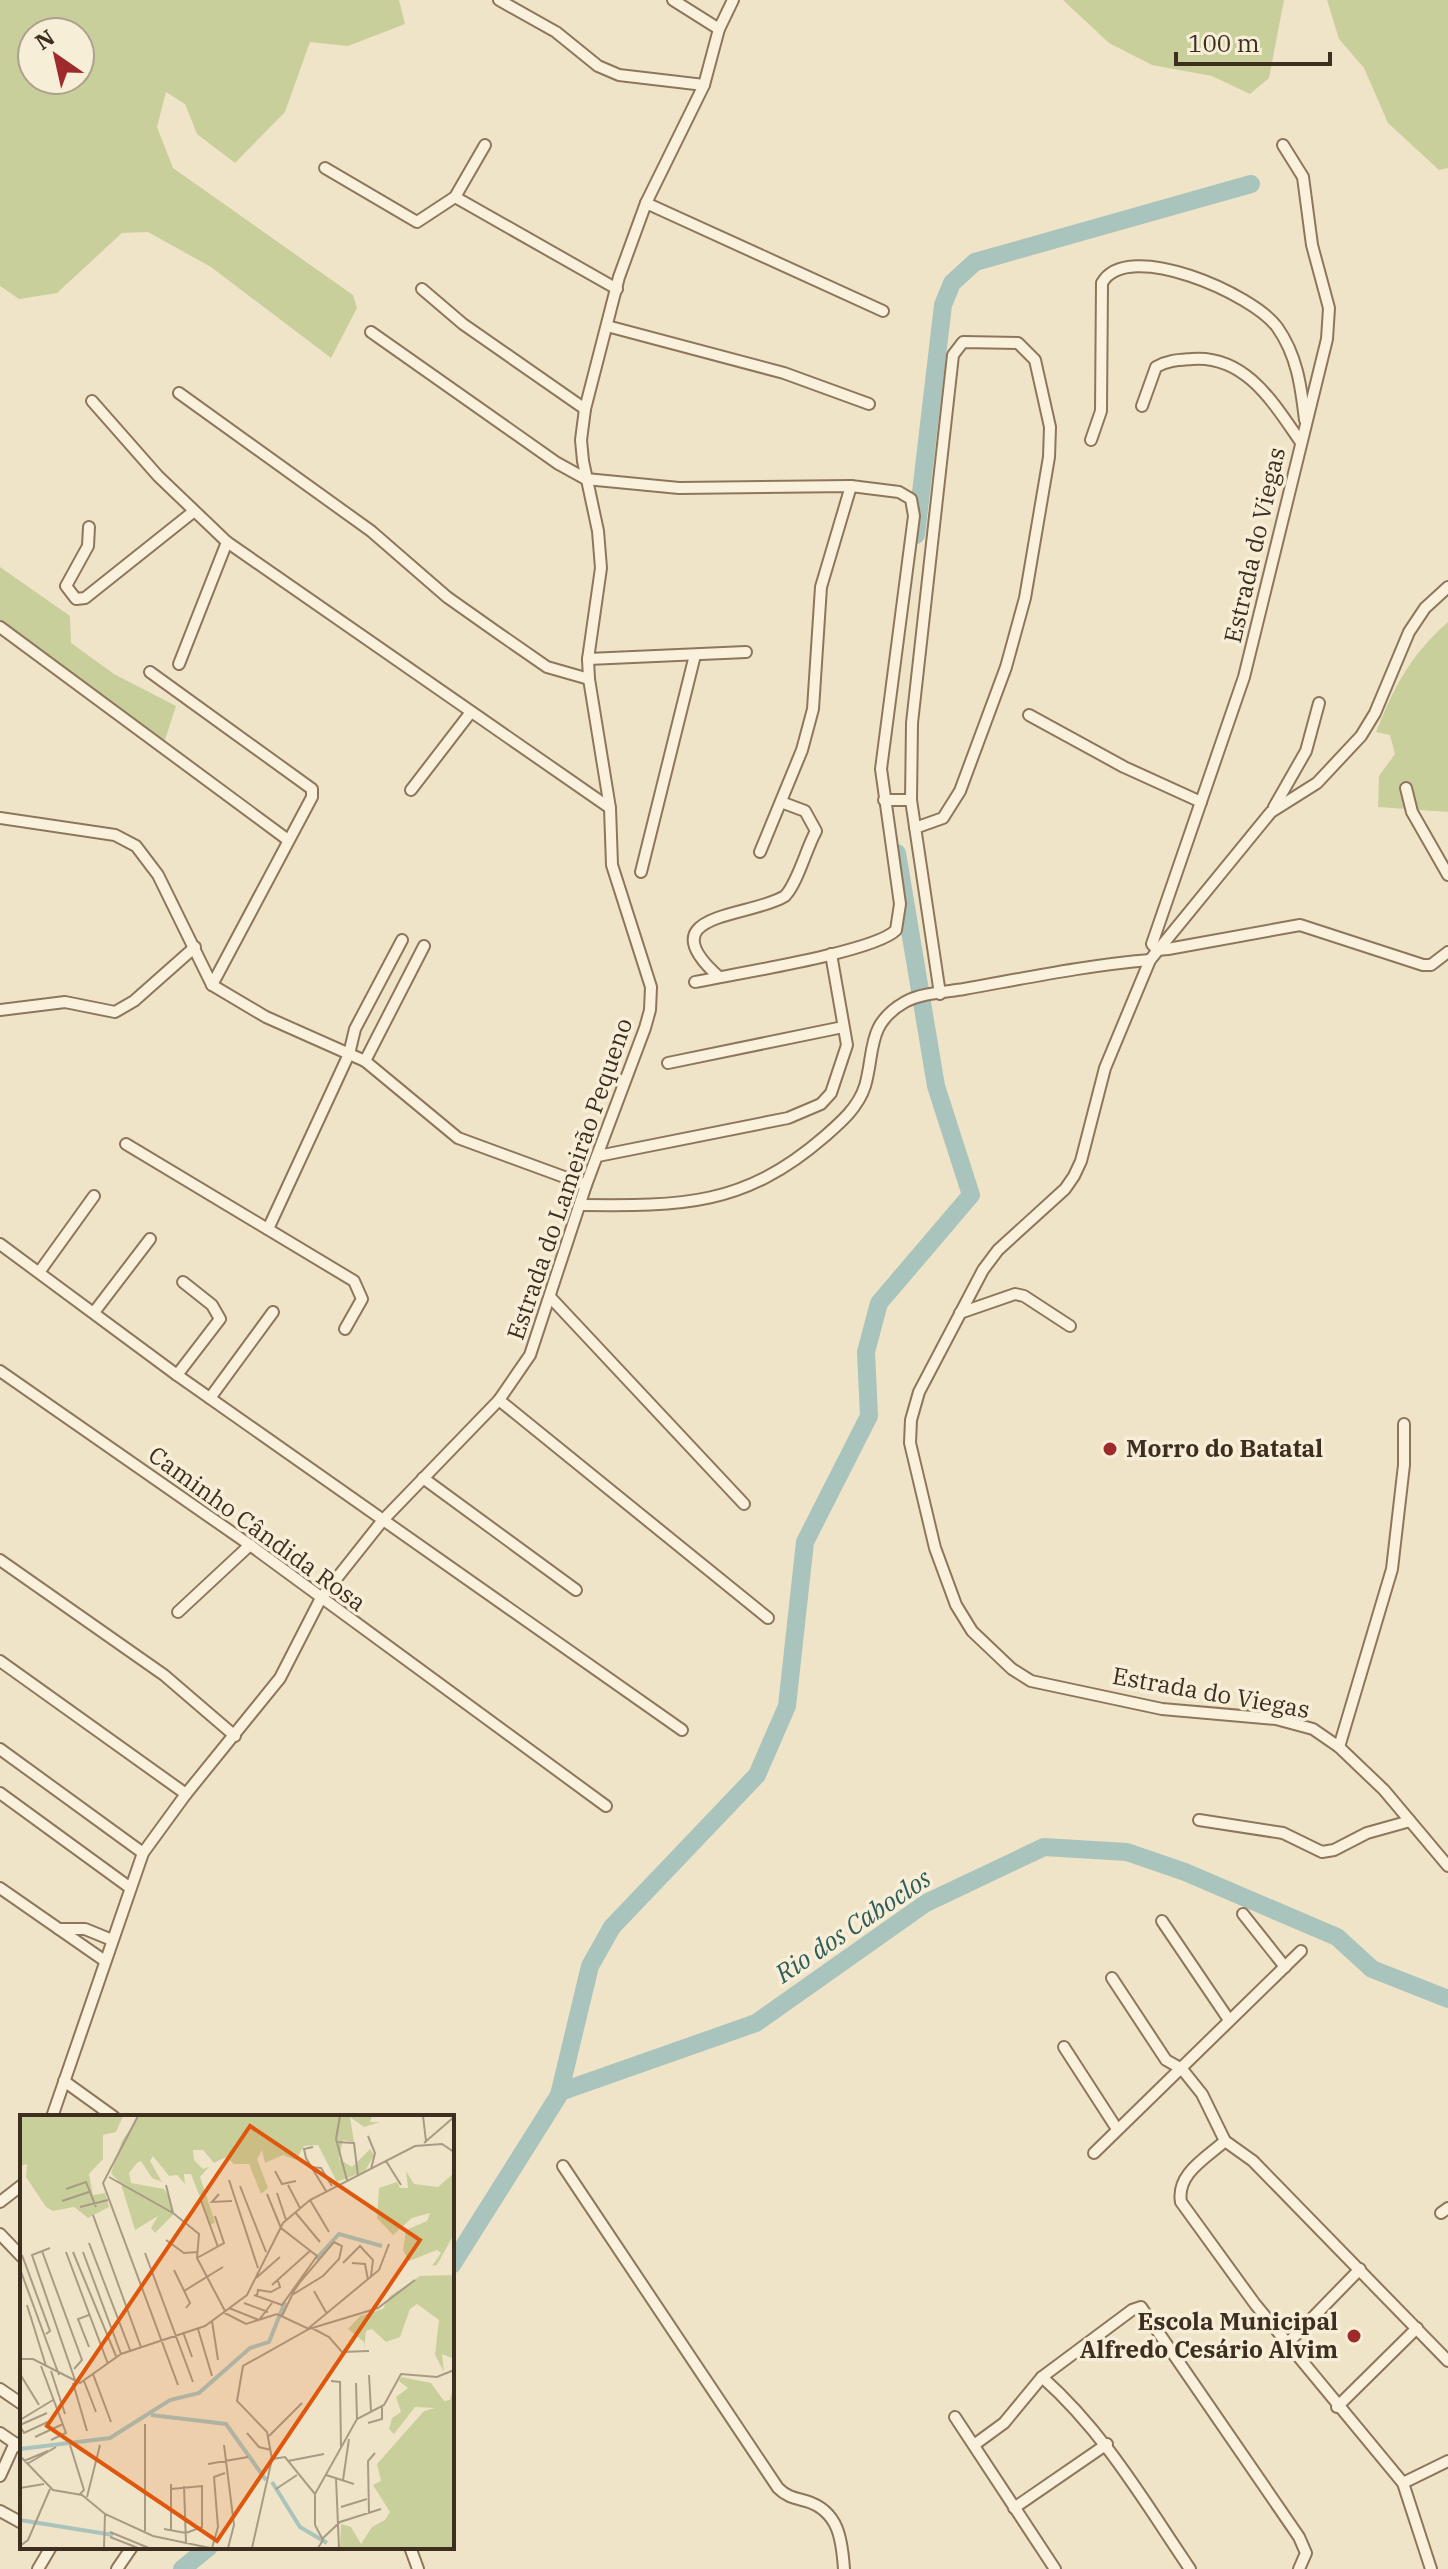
<svg xmlns="http://www.w3.org/2000/svg" width="1448" height="2569" viewBox="0 0 1448 2569" font-family="'IBM Plex Serif',serif">
<rect width="100%" height="100%" fill="#f0e4c8"/>
<g fill="#c9cf9b" fill-rule="evenodd">
<path d="M0,0H399L405,24L348,46L310,42L285,112L235,163L197,134L185,104L166,92L157,127L173,168L353,295L357,308L331,358L211,267L148,232L122,233L57,293L19,299L0,286ZM80,32V80H32V32Z"/>
<path d="M1063,0H1284L1269,78L1250,94L1212,76L1152,65L1109,43Z"/>
<path d="M1327,0H1448V168L1439,170L1388,123L1364,68L1339,39Z"/>
<path d="M0,567L70,616L71,643L114,674L176,706L164,743L0,620Z"/>
<path d="M1448,622V812L1378,807L1379,776L1395,754L1390,735L1376,732C1395,685 1410,656 1448,622Z"/>
</g>
<g fill="none" stroke-linecap="round" stroke-linejoin="round">
<g stroke="#a9c4bc" stroke-width="18">
<path d="M916,535L943,305L952,283L975,262L1251,184"/>
<path d="M560,2092L756,2023L926,1903L1044,1847L1127,1852L1185,1872L1337,1937L1372,1969L1448,1999"/>
<path d="M452,2265L559,2095L590,1966L612,1927L757,1775L787,1706L805,1542L869,1416L866,1352L879,1303L971,1195L936,1086L897,853"/>
<path d="M182,2569L209,2547"/>
</g>
<defs>
<g id="minor">
<path d="M499,0L556,32L598,66L619,75L704,85"/>
<path d="M673,0L719,29"/>
<path d="M1283,145L1303,177L1312,245L1329,308L1327,339L1244,677L1152,944L1157,950L1168,949L1300,925L1423,965H1431L1448,952"/>
<path d="M325,168L417,222L455,197L485,145"/>
<path d="M455,197L617,289"/>
<path d="M646,203L883,311"/>
<path d="M422,289L463,324L585,409"/>
<path d="M607,326L784,373L869,404"/>
<path d="M371,332L557,463L586,479L679,488L851,486L899,492L911,499L914,516L881,769L900,904L896,930C875,952 733,974 695,982"/>
<path d="M179,393L371,531L447,597L498,633L547,667L589,679"/>
<path d="M92,401L158,476L227,542L610,808"/>
<path d="M1142,406L1156,367C1168,360 1179,360 1192,359C1245,355 1273,402 1300,441"/>
<path d="M1091,440L1101,411L1102,283C1127,238 1253,294 1277,327C1297,355 1301,386 1305,420"/>
<path d="M89,527L88,546L66,586L76,599L85,598L193,512"/>
<path d="M1448,587L1425,608L1409,632L1375,713L1361,736L1317,783L1271,812L1150,960L1105,1068L1081,1161L1074,1176L1065,1189L998,1250L983,1270L919,1392L911,1420L910,1443L935,1548L956,1605L972,1631L1012,1669L1031,1681L1162,1709L1276,1719L1313,1729L1339,1747L1384,1790L1448,1866"/>
<path d="M0,627L288,840"/>
<path d="M588,659L746,652"/>
<path d="M179,664L227,542"/>
<path d="M150,672L312,789V797L212,985"/>
<path d="M1029,715L1124,767L1201,802"/>
<path d="M1406,788L1412,812L1448,875"/>
<path d="M411,790L471,712"/>
<path d="M884,800H911"/>
<path d="M1274,807L1306,751L1319,703"/>
<path d="M0,818L115,835L136,846L158,875L212,985L266,1017L365,1061L458,1138L586,1185"/>
<path d="M915,828L943,818L960,791L1006,667L1025,598L1049,457L1050,427L1035,360L1018,343L963,342L953,355L912,723L911,800L940,994"/>
<path d="M760,852L802,750L813,709L821,587L851,486"/>
<path d="M641,872L695,655"/>
<path d="M719,977C646,912 750,918 785,896C798,882 806,849 816,831L805,811L781,802"/>
<path d="M0,1010L65,1002L115,1012L134,1001L195,947"/>
<path d="M365,1061L424,946"/>
<path d="M668,1063L843,1027"/>
<path d="M126,1144L354,1281L362,1299L345,1329"/>
<path d="M598,1156L788,1118L821,1104L831,1093L847,1045L831,954"/>
<path d="M580,1205C681,1206 743,1207 824,1137C840,1123 858,1108 865,1086C875,1052 866,1024 905,1002C921,993 946,992 964,989C1026,978 1088,965 1150,960"/>
<path d="M268,1229L349,1054L355,1029L402,940"/>
<path d="M0,1244L177,1375L682,1730"/>
<path d="M40,1271L94,1196"/>
<path d="M551,1298L744,1504"/>
<path d="M95,1311L150,1239"/>
<path d="M960,1313L1015,1294L1024,1296L1070,1326"/>
<path d="M0,1371L250,1545L606,1806"/>
<path d="M177,1375L220,1319L212,1305L183,1282"/>
<path d="M210,1398L273,1312"/>
<path d="M499,1400L768,1618"/>
<path d="M423,1478L576,1590"/>
<path d="M0,1560L164,1675L235,1736"/>
<path d="M178,1612L250,1545"/>
<path d="M0,1661L186,1794"/>
<path d="M1339,1747L1392,1569L1404,1465V1424"/>
<path d="M0,1749L143,1853"/>
<path d="M0,1793L129,1887"/>
<path d="M1199,1820L1283,1833L1322,1852L1334,1850L1367,1833L1410,1821"/>
<path d="M0,1888L105,1961"/>
<path d="M1243,1914L1285,1967"/>
<path d="M1162,1921L1229,2020"/>
<path d="M59,1929H85L112,1940"/>
<path d="M1112,1978L1166,2060L1182,2069L1202,2094L1225,2141"/>
<path d="M1064,2047L1117,2129"/>
<path d="M64,2081L114,2117"/>
<path d="M52,2117L143,1853L186,1794L280,1678L321,1598L383,1520L499,1400L530,1355L586,1185L645,1028L650,1010L651,987L612,865L610,808L589,679L588,659L601,568L598,531L583,461L581,440L585,409L619,277L646,203L704,85L719,29L733,0"/>
<path d="M1225,2141C1206,2158 1176,2174 1181,2202L1255,2304L1403,2483L1431,2569"/>
<path d="M1225,2141L1253,2161L1448,2361"/>
<path d="M1094,2153L1301,1951"/>
<path d="M563,2166L778,2488C787,2497 795,2498 806,2501C839,2511 842,2540 844,2569"/>
<path d="M0,2202L22,2185"/>
<path d="M1441,2213L1448,2208"/>
<path d="M0,2234L22,2257"/>
<path d="M1287,2344L1360,2269"/>
<path d="M1042,2377C1104,2432 1144,2501 1190,2569"/>
<path d="M0,2389L22,2404"/>
<path d="M1337,2407L1417,2328"/>
<path d="M955,2417L1055,2569"/>
<path d="M0,2433L22,2448"/>
<path d="M974,2445L1004,2423L1042,2377L1132,2310L1141,2307L1299,2537L1306,2553L1299,2569"/>
<path d="M0,2476L15,2443"/>
<path d="M1403,2483L1448,2461"/>
<path d="M1014,2508L1107,2444"/>
<path d="M0,2511L22,2523"/>
<path d="M410,2547L418,2569"/>
<path d="M38,2569L51,2547"/>
<path d="M117,2569L132,2547"/>
</g>
</defs>
<use href="#minor" stroke="#8d765c" stroke-width="14"/>
<use href="#minor" stroke="#faf1dc" stroke-width="10"/>
</g>
<g fill="#9e2a2b" stroke="#f7eed8" stroke-width="3">
<circle cx="1110" cy="1449" r="8"/>
<circle cx="1354" cy="2336" r="8"/>
</g>
<g text-anchor="middle" stroke-width="7" stroke-linejoin="round" paint-order="stroke">
<g font-size="24" fill="#3d2e20" stroke="#f7eed8">
<text transform="translate(1255 545) rotate(-77)" y="8">Estrada do Viegas</text>
<text transform="translate(570 1179) rotate(-71)" y="8">Estrada do Lameirão Pequeno</text>
<text transform="translate(257 1529) rotate(36)" y="8">Caminho Cândida Rosa</text>
<text transform="translate(1211 1693) rotate(10)" y="8">Estrada do Viegas</text>
</g>
<g font-size="24" font-weight="bold" fill="#3d2e20" stroke="#f7eed8" text-anchor="start">
<text x="1126" y="1457">Morro do Batatal</text>
<text x="1338" y="2330" text-anchor="end">Escola Municipal<tspan x="1338" dy="28">Alfredo Cesário Alvim</tspan></text>
</g>
<g font-size="26" font-style="italic" fill="#2f5d5a" stroke="#f7eed8">
<text transform="translate(853 1926) rotate(-34)" y="9">Rio dos Caboclos</text>
</g>
</g>
<g transform="translate(20 2115)">
<rect width="434" height="434" fill="#f0e4c8"/>
<path d="M0,1H103L96,17L83,20V44L69,59L73,80L85,78L89,92L68,103L54,92L33,96L26,92L6,62L7,49L0,51ZM119,1H352L350,7H360L344,12L330,2L334,27L323,25L319,44L332,52L350,34L354,40L345,56L317,67L298,30L284,31L276,45L263,40L245,48L242,35L237,44L248,73L241,79L229,49H214L206,42L194,48L183,35H173L174,45L183,54L189,52L180,62L195,107L191,110L171,59H164L165,69L157,60L149,61L133,41L130,46L142,67L132,63L121,46L117,48L109,58L111,68L144,74L150,83L153,100L135,118L131,113L138,101L115,115L101,69L91,58L102,26ZM386,56L394,69L418,72L434,58V119L417,150L412,151L421,138L417,135L389,146L383,135L386,115L407,106L410,98L392,103L373,120L357,103L359,73L377,67L380,73H388ZM434,160V244L422,239L424,257L415,240L419,205L397,189L390,194L380,222L366,227L352,214L346,216L344,235V227L328,214L340,201L363,194L370,181L400,161ZM381,262L411,268L424,286L430,285L434,269V433H320L321,409L331,412L341,429L352,412L365,405L370,397L353,370L361,366L357,349L404,296L415,293L395,292L374,319L369,314L372,303L381,297L376,282L388,273L379,266Z" fill="#c9cf9b"/>
<path fill="none" stroke="#a9c4bc" stroke-width="4" d="M296,144L319,119L362,131M131,300L206,309L246,365M0,334L90,323L150,285L179,278L230,233L249,227L265,187M252,367L280,412L307,428M0,405L93,420"/>
<path fill="none" stroke="#a89b85" stroke-width="2" d="M118,1L83,68L158,270M320,1L316,24L327,65M403,1L406,26M348,21L355,38L351,54M316,27L334,28L338,61M404,28L434,2M293,32L284,34L286,43L306,76M366,46L381,70M289,52L301,53L312,71M255,56L262,69L276,66M89,62L153,98M209,65L238,153M146,70L153,98L179,119L177,143L205,196M268,70L280,93M220,71L246,137M46,74L66,67L76,92M257,78L266,105M199,79L192,87L212,86M180,83L198,132M290,85L309,117M42,86L69,77M60,92L88,85M275,97L300,127M73,100L121,232M146,125L164,138L178,137M69,128L110,235M30,133L12,140L56,268M22,136L62,245L54,254M46,137L88,249M53,137L96,241M63,137L101,239M125,138L173,267M2,140L30,216L26,219M177,143L204,128L195,101M323,148L340,131L353,145L351,161M332,148L345,149L348,165M0,154L39,260M154,155L170,188L166,193M236,163L260,142M252,170L291,135M164,176L203,152M294,176L307,199M234,180L262,190L297,141L261,113L247,79M237,181L238,175L251,177L260,172L258,166M224,188L248,197M7,190L26,251M209,193L239,205L252,188M203,197L226,209L257,199L289,214M262,201L274,176L280,167L314,127L322,131L319,144L303,161L272,180M192,206L198,245M178,214L192,261M163,217L172,242M69,232L58,204L69,200M349,236L322,237L309,222L290,212L359,155L369,129M0,244H13L60,268L101,239L185,211L227,180L263,108L290,85L395,31L422,29L434,37M21,251L46,318L31,325M31,256L45,299M0,259L19,290M73,259L91,307M349,260L351,296M64,266L76,297M311,266L320,267L321,333M53,268L67,316M336,268L337,304M0,305L33,285M348,308L362,304V292M125,309V416M0,310L27,298M0,311L4,318L32,305M227,318L239,332L251,335M249,321L282,288M15,322L43,309M50,330L64,375L60,379M204,330L214,410L208,433M0,341L33,375L62,380L85,399L133,421L190,433M252,344L265,342L295,379M4,346L28,336M268,346L304,339M7,349L36,332M188,349L228,342M306,360L334,369M316,363L319,433M323,365L329,324M164,371L166,428M0,373L24,369M256,374L277,360M67,382L80,330M321,392L347,384M349,399L348,346L355,338M144,414L166,418L182,412V371L151,374M151,415V369M90,417L129,433M90,422L118,433M302,424L320,407L361,394M0,431L8,425L30,374M84,433L85,399M192,433L198,412L194,362L205,358M232,433L252,344L247,317L217,286L223,251L289,214L358,193L395,165M298,433L303,425L295,410V379L337,304L364,290L381,259L417,262L434,255"/>
<path fill="#df570d" fill-opacity="0.15" stroke="#df570d" stroke-width="4" d="M230,11L400,125L197,426L27,311Z"/>
<rect width="434" height="434" fill="none" stroke="#3d2e20" stroke-width="4"/>
</g>
<g transform="translate(56 56) rotate(326)"><circle r="38" fill="#f7eed8" stroke="#ada18e" stroke-width="2"/>
<path d="M0-6L14 30L0 20L-14 30Z" fill="#9e2a2b"/>
<text y="-12" font-size="22" font-weight="bold" text-anchor="middle" fill="#3d2e20">N</text>
</g>
<path d="M1176 52v12h154v-12" fill="none" stroke="#3d2e20" stroke-width="4"/>
<text x="1188" y="52" font-size="24" fill="#3d2e20" stroke="#f7eed8" stroke-width="6" paint-order="stroke">100 m</text>
</svg>
